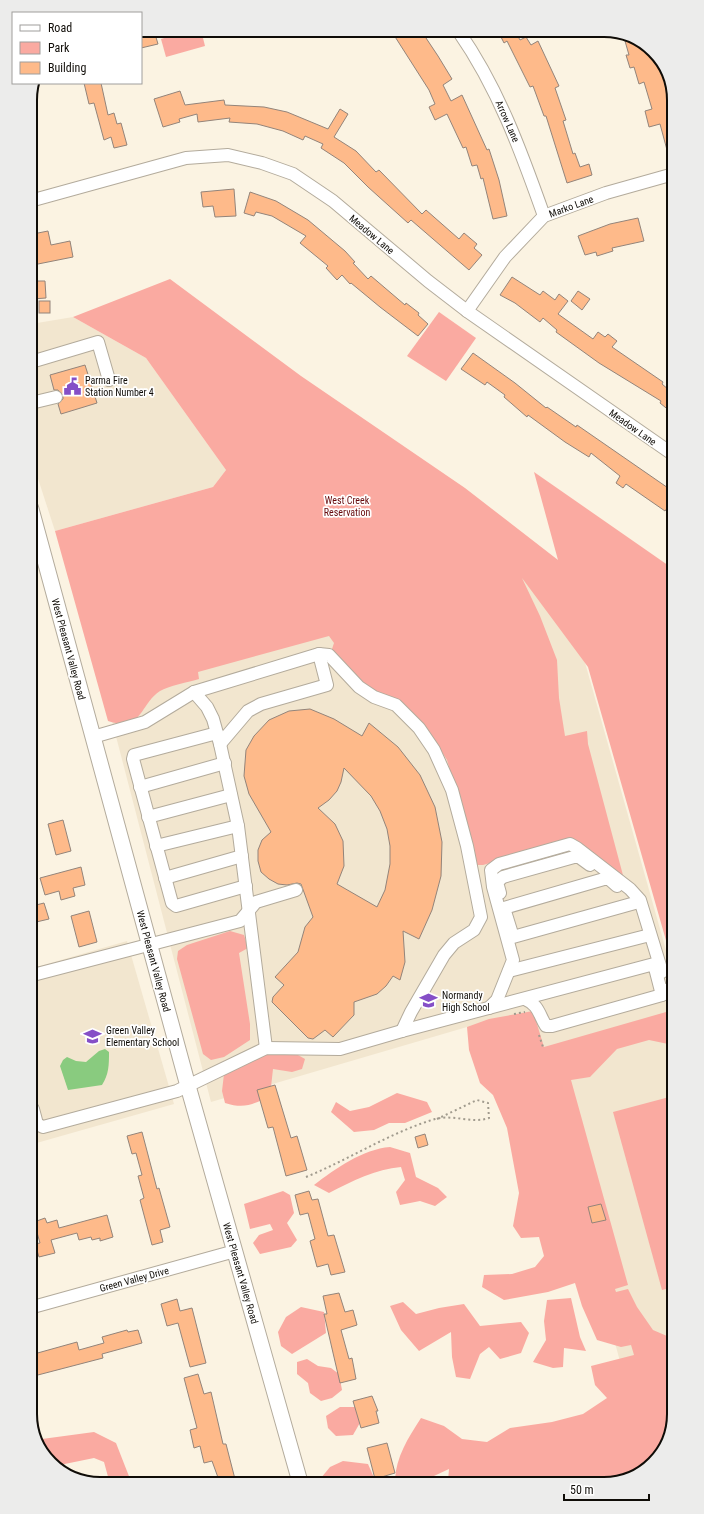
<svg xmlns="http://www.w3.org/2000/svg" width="704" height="1514" viewBox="0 0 704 1514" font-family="'Roboto Condensed',sans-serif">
<rect width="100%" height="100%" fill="#fbf3e2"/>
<g fill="#f2e6cf">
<path d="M73,317L146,358L226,470L213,487L55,531L31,457V324Z"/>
<path d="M470,507L584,659L673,975L674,1414L660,1456L648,1465L541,1069L467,1027L211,1102L72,567Z"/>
<path d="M127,941L174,1104L33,1144V968Z"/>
</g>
<g fill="#faaaa1">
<path d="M177,34H202L205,46L166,57L161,39Z"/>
<path d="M170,279L301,376L465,488L558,560L534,472L672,568L673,965L588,667L522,578L540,616L557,660L559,698L565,736L587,731L588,744L624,879L575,839L483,865H477L447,760L428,731L358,681L332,649L334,643L329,636L198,672L199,679C189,682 168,686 160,691C139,705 143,732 108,721L55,531L213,487L226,470L146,358L73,317Z"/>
<path d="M439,312L476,338L446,381L407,356Z"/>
<path d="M230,931L244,935L248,948L239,953L250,1024V1040L224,1057L211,1060L203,1054L177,959L178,951L187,945Z"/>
<path d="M673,1010V1045L649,1040L617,1049L590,1077L571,1080L628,1285L615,1289L616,1292L628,1289L637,1307L653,1330L674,1339V1414L660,1456L627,1480L448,1481L449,1469L421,1482L395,1480C396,1457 408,1438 421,1418L444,1426L462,1439L487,1442L510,1428L552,1422L583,1414L607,1398L595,1385L591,1366L634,1355L626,1328L631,1345L621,1347L597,1340L582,1306L575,1283L548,1292L504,1300L482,1287L484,1275L512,1274L535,1267L544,1256L539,1237L521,1238L513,1226L519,1193L507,1128L493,1095L480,1083L469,1050L467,1027L489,1019L533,1011L544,1047Z"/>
<path d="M291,1051L305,1059L302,1069L292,1072L273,1069L270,1096C252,1105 244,1109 225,1103L222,1091L224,1074L268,1053Z"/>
<path d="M397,1093L427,1102L432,1112L405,1123H389L374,1130L354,1132L331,1112L336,1102L350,1111L369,1107Z"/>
<path d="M673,1096L674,1287L662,1290L613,1112Z"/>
<path d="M390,1147L410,1153L416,1177L438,1188L447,1197L435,1206L420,1201L400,1205L396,1192L405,1180L401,1167C376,1169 352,1181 329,1193L314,1185C335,1169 363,1149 390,1147Z"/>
<path d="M283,1191L290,1195L294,1213L287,1223L297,1240L291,1247L260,1254L253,1243L259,1235L273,1230L270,1224L250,1229L244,1204Z"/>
<path d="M571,1298L580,1337L586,1351L564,1348L563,1367L553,1368L533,1362L546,1340L544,1321L547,1300Z"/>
<path d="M403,1302L416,1314L439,1308L464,1304L480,1326L521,1322L529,1333L521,1353L500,1359L489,1347L480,1354L470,1379L456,1377L452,1357L451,1332L419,1351L401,1330L390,1306Z"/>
<path d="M301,1307L324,1312L326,1333L292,1354L281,1346L278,1332L286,1317Z"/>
<path d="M307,1359L318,1366L331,1368L339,1374L342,1390L332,1398L321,1401L310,1393L308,1383L297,1374V1362Z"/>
<path d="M340,1407H357L361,1421L353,1435L336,1436L328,1428L326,1416Z"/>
<path d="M94,1432L116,1443L132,1484H110L104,1462L94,1458L55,1466L34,1437L42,1439Z"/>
<path d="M343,1461L368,1464L376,1482H323L321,1478L330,1467Z"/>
</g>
<path fill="#89cb7f" d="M105,1049L109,1052C109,1065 109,1074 102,1085L68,1090L60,1066L63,1060L67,1057L76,1061L86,1062L99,1051Z"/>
<g fill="#feba8a" stroke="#93847a" fill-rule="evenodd">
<path d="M498,31H515L520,40L526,37L531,45L538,41L559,86L555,88L566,120L563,121L573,154L575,153L580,167L589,164L592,175L567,183L546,116H544L533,86L530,87L507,41L504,43Z"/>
<path d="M392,32H422L438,56L452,79L443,85L451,101L462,95L487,150L489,149L499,180L507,216L493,219L483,178L481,179L477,165L472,166L466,147L463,148L447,114L435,120L429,107L435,104L429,90Z"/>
<path d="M155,34L158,44L141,48V35Z"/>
<path d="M632,39L647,45L661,64L670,102V150H667L660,124L649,127L645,111L652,109L644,82L639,84L634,67L630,68L626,55H629L625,41Z"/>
<path d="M84,83H101L108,115L114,113L117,124L121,123L127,145L114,148L111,137L104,140L94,103L89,104Z"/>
<path d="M180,91L185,105L224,100L225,105L264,107L287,112L328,129L340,109L348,114L334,137L356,151L376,172L379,170L422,214L426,210L459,239L464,233L477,244L474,248L482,255L469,270L411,220L408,223L368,187L344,163L321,148L323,144L305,136L303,140L283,131L257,124L229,122L230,118L198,122L197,114L179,119L180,122L163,127L154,99Z"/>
<path d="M234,189L236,216L215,217L213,206L203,207L201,192Z"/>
<path d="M250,192L276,201L308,220L345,251L355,262L353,263L368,279L371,276L405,305L406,303L419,313L418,315L428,324L418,336L380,307L351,283L350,284L342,275L337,280L326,268L328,266L300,243L306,236L272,216L256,212L254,216L244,213Z"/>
<path d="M638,218L644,241L612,248L613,251L597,256L596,252L585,255L578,236L610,224Z"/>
<path d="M48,231L51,245L70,241L73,257L33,265L31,251V243H34L33,234Z"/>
<path d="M512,277L540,295L543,291L555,300L559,294L568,301L558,314L593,339L598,332L605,337L608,334L617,341L612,347L663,382L662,384L669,390L671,387V412L660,403L661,401L599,363L556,332L557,330L543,318L540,322L515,303L500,295Z"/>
<path d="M32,281H45L46,298L32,299Z"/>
<path d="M578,291L590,299L582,310L571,301Z"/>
<rect x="39" y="301" width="11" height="12"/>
<path d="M473,353L515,383L546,408L547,407L576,427L577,425L671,490V510L668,507L665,511L626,484L623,488L616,483L620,476L591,453L589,457L565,442L528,415L527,417L504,397L505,395L487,382L485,385L461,369Z"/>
<path d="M85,365L97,403L61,414L58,404L63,399V395L58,390H54L50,375Z"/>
<path d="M310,709L334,719L362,736L369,723L398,747L420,775L435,807L442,842L441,876L432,910L419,939L403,931L405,962L400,980L393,976L386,986L377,994L354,1002V1015L333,1037L325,1030L313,1039L308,1038L272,1002L273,997L284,985L275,977L298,952L305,927L313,917L301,884L297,883L287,885L278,884L269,879L261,872L258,861V850L262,840L271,832L249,794L244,776L246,750L254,736L269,720L289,711ZM344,768L371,796L380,811L387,829L390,846V864L385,890L377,907L337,884L344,866L343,841L335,824L318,808L329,800L337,791L341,782Z"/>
<path d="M63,820L71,851L56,855L48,824Z"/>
<path d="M81,867L85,885L73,888L75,896L61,900L59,891L45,895L40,878Z"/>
<path d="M44,903L49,919L32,923V906Z"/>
<path d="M89,911L97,942L79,947L71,916Z"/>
<path d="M275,1085L291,1138L297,1136L307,1170L286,1176L273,1127L268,1128L257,1090Z"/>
<path d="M142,1132L157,1189L159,1188L170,1227L160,1230L163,1242L152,1245L140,1200L144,1198L138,1176L142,1175L136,1153L132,1154L127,1136Z"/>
<path d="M425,1134L428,1145L418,1148L415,1137Z"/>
<path d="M309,1191L312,1200L318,1199L328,1236L334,1235L345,1272L331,1275L328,1264L317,1267L310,1241L315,1239L308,1213L300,1215L295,1195Z"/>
<path d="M601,1204L606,1220L592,1223L588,1207Z"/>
<path d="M107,1215L113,1237L100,1241V1238L92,1240L91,1237L79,1240L77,1233L51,1240L55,1253L39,1257L35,1244L40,1243L34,1222L45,1218L47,1223L57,1220L59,1228Z"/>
<path d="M339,1293L345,1312L353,1310L357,1325L341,1330L349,1359L352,1358L356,1379L340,1383L324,1314H327L323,1296Z"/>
<path d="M177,1299L180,1311L192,1308L206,1363L190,1367L178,1323L167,1326L161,1304Z"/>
<path d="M127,1330L128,1332L138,1330L142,1343L102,1354L103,1358L34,1376V1354L77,1342L79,1350L104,1343L102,1337Z"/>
<path d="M198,1374L204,1394L211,1392L223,1444H226L236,1483H220L212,1461L204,1463L200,1446L194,1448L190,1430L197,1428L184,1378Z"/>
<path d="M372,1396L378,1411H376L379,1423L361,1428L353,1401Z"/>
<path d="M387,1443L395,1473L375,1479L367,1448Z"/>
</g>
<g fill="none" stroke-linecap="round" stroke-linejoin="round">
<defs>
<g id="minor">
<path d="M459,32C498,88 521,151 544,216"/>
<path d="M30,201L186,158L228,155L262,163L293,174L333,201L428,281L467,311L671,453"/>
<path d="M467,311L505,257L544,216L606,193L670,175"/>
<path d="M31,362L98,342L109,380"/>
<path d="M31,403L56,397"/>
<path d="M194,692L207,707L213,719L220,744L238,826L266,1048"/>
<path d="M217,733L134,755L133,759L172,903L176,906L246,886"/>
<path d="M93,737L145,722L194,692L319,654L329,655L359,687L374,697L396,705L419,728L434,750L452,790L467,846L481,917L474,930L454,943L444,955L411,1012L402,1031"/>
<path d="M220,744L248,711L261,704L327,685L319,654"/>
<path d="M140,787L225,763"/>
<path d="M148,817L231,795"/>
<path d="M156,846L238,826"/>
<path d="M165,878L242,856"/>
<path d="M617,886L609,879H604L504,908L513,937L635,903"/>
<path d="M500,893L497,882L503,877L574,857H579L590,865"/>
<path d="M509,971L646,936"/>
<path d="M33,975L240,921L256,902L296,890"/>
<path d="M525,999C539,1005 539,1015 546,1026H552L662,995L666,990"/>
<path d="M489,1008L497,1000L513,960L493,887L491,870L499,864L570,844L577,848L630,889L640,900L662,972"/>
<path d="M33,1109L37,1124L43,1127L177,1091L266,1048L340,1049L402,1031L654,964L662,995"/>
<path d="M33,1307L235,1251"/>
</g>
<path id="major" d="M31,509L188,1086L300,1482"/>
</defs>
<use href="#minor" stroke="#b3ab9c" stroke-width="14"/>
<use href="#major" stroke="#b3ab9c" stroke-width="17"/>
<g stroke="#a19b8e" stroke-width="2" stroke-dasharray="2 3" stroke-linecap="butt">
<path d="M514,1014L525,1012"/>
<path d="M539,1035L543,1047"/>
<path d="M306,1177C350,1159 389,1133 435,1119C453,1114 472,1124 489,1118L488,1103L477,1100L437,1119"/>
</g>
<use href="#minor" stroke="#fff" stroke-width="12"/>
<use href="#major" stroke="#fff" stroke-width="15"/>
</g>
<defs>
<symbol id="civic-bare" viewBox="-9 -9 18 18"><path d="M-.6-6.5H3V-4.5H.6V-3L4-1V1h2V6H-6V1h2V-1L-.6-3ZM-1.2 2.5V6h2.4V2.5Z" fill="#854fc7" stroke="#fff" stroke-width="2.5" paint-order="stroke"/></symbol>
<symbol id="school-bare" viewBox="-9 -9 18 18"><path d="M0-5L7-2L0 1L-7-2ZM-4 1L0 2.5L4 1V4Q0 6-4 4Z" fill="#854fc7" stroke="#fff" stroke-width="2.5" paint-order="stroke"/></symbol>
</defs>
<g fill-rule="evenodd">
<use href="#civic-bare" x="60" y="374" width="25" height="25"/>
<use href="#school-bare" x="416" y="988" width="25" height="25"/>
<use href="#school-bare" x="80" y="1024" width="25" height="25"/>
</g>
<g text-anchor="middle" stroke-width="3.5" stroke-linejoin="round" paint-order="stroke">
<g font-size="10" fill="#0f0c07" stroke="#fff">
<text transform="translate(508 121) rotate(66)" y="4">Arrow Lane</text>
<text transform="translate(571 206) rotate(-20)" y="4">Marko Lane</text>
<text transform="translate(372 234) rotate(40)" y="4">Meadow Lane</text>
<text transform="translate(633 427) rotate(35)" y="4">Meadow Lane</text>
<text transform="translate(69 649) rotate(75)" y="4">West Pleasant Valley Road</text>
<text transform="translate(154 961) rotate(75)" y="4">West Pleasant Valley Road</text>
<text transform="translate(241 1273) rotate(74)" y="4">West Pleasant Valley Road</text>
<text transform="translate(134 1279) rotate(-15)" y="4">Green Valley Drive</text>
</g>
<g font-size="10" fill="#0f0c07" stroke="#fff" text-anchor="start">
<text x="85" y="384">Parma Fire<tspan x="85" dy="12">Station Number 4</tspan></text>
<text x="442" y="999">Normandy<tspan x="442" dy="12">High School</tspan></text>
<text x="106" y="1034">Green Valley<tspan x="106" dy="12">Elementary School</tspan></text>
</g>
<g font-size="10" fill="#66090b" stroke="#fff">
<text x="347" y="504">West Creek<tspan x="347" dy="12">Reservation</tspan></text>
</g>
</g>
<path d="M0 0H704V1514H0ZM100 37H604A63 63 0 0 1 667 100V1414A63 63 0 0 1 604 1477H100A63 63 0 0 1 37 1414V100A63 63 0 0 1 100 37Z" fill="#ececeb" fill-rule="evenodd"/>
<path fill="none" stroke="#0f0c07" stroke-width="2" d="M100 37H604A63 63 0 0 1 667 100V1414A63 63 0 0 1 604 1477H100A63 63 0 0 1 37 1414V100A63 63 0 0 1 100 37Z"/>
<rect x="12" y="12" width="130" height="72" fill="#ffffff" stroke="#9f9e9c"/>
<rect x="20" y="25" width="20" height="6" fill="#ffffff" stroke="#9f9e9c"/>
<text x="48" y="32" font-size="12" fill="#0f0c07">Road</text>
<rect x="20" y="42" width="20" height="12" fill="#faaaa1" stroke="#9f9e9c"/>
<text x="48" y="52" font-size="12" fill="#0f0c07">Park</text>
<rect x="20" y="62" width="20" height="12" fill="#feba8a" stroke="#9f9e9c"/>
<text x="48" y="72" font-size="12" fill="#0f0c07">Building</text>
<path d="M564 1494v6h85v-6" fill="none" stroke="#0f0c07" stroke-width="2"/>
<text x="570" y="1494" font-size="12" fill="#0f0c07" stroke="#ffffff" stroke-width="3" paint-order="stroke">50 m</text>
</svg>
